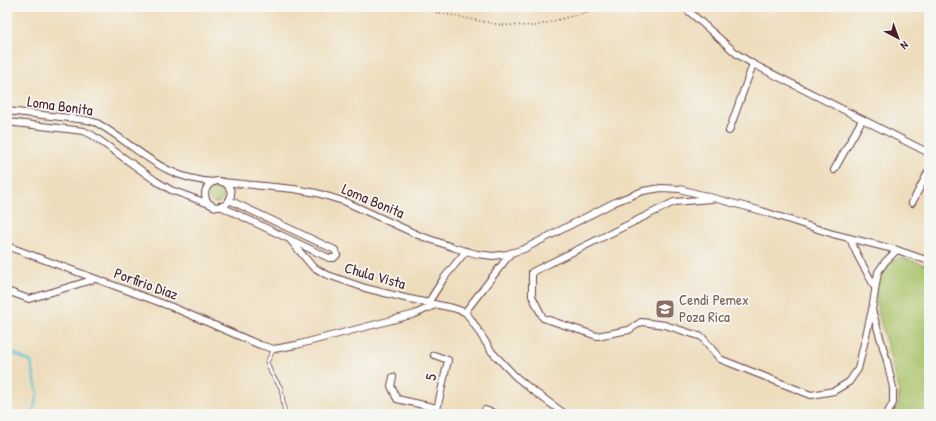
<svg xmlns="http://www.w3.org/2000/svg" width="936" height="421" viewBox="0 0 936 421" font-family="'Patrick Hand',sans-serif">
<rect width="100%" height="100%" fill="#f6f6f2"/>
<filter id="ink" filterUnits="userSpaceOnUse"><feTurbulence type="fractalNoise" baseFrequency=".025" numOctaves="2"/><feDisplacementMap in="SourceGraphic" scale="8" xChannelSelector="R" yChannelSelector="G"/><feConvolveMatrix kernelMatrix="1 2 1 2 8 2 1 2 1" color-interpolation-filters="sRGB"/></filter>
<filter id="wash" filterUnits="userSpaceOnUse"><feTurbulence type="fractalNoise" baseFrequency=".012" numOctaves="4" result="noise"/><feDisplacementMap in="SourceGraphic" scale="16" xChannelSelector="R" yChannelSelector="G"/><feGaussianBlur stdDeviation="0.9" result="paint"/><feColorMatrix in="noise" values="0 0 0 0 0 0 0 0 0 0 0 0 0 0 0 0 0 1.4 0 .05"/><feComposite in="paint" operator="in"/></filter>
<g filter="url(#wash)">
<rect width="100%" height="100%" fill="#eeddbc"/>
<g fill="#a8c268" stroke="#79704a">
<circle cx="216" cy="195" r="8"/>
<path d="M899,258L906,259L929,266V414H894L898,405L899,389L879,316L876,301L878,276L883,267L890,262Z"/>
</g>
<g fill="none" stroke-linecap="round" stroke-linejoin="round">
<path stroke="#61c8de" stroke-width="2" d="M7,350L31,362L38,394L32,414"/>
</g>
</g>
<g filter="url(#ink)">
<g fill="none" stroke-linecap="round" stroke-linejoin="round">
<defs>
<path id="lane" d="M274,349L267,362L271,373L281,388L285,414"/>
<g id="street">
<path d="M684,7L737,54L753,64L929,153"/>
<path d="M7,111L87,120L97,123C140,148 160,178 214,182"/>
<path d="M7,122L84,131L92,135L156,181L171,190L212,205"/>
<path d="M729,131L753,64"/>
<path d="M834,170L862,120"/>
<circle cx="218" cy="194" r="13"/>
<path d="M222,182L294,189L317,193L346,202L418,235L455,248L477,254L493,256L507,254L524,249L615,202L643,191L661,188L680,189L762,211L833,234L897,250L929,261"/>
<path d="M711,199L674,202L532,272V296L543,318L597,336L629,330L641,322L665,325L702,337L720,359L811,395L834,391L849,382L858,369L872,310"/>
<path d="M912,203L929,170"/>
<path d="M220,206L329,258H334L337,255L335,250L229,200"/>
<path d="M850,238C856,256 867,271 875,288"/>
<path d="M291,241L312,266L325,274L365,288L405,298L453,308L465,312L470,318L492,352L515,376L532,390L565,414"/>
<path d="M7,246L172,307L260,345L274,349L296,345L415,314L435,305"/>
<path d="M7,291L29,299L95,279"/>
<path d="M428,303L444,278L466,251"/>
<path d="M465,312L511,253"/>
<path d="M434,355L448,360L436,414"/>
<path d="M393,377L391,386L397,399L437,408"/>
<path d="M485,410L497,414"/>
<path d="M887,414L893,403V388L887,361L872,310L878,272L885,262L897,250"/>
</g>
</defs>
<use href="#lane" stroke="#633c41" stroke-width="4.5"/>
<use href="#street" stroke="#633c41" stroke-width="8"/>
<path stroke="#633c41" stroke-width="1.5" stroke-dasharray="1 3" stroke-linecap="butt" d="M421,7L435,12L501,25L535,26L606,7"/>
<use href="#lane" stroke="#fff" stroke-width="3"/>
<use href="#street" stroke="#fff" stroke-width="6"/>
</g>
</g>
<defs>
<symbol id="school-square" viewBox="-11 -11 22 22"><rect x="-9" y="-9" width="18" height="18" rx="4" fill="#8d6e63" stroke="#f6f6f2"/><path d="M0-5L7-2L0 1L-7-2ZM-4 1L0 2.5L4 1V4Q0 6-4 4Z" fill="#fff"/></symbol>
</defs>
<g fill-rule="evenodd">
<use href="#school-square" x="654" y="298" width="22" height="22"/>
</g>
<g text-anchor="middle" stroke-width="3.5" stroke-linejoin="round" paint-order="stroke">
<g font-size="15" fill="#4a1f2b" stroke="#f6f6f2">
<text transform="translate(60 106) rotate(8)" y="5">Loma Bonita</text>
<text transform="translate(373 201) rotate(23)" y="5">Loma Bonita</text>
<text transform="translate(375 276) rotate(16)" y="5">Chula Vista</text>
<text transform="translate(146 284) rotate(20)" y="5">Porfirio Diaz</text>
<text transform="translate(431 377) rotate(-77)" y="5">5</text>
</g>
<g font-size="15" fill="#785e54" stroke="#f6f6f2" text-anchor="start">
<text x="679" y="305">Cendi Pemex<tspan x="679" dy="17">Poza Rica</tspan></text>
</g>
</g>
<rect width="936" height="421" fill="none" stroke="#f6f6f2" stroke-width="24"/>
<g transform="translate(898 38) rotate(139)" stroke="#f6f6f2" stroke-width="3" paint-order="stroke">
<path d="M0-3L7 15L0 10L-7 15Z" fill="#4a1f2b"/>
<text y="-6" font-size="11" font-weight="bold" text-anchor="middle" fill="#4a1f2b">N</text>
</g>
</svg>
